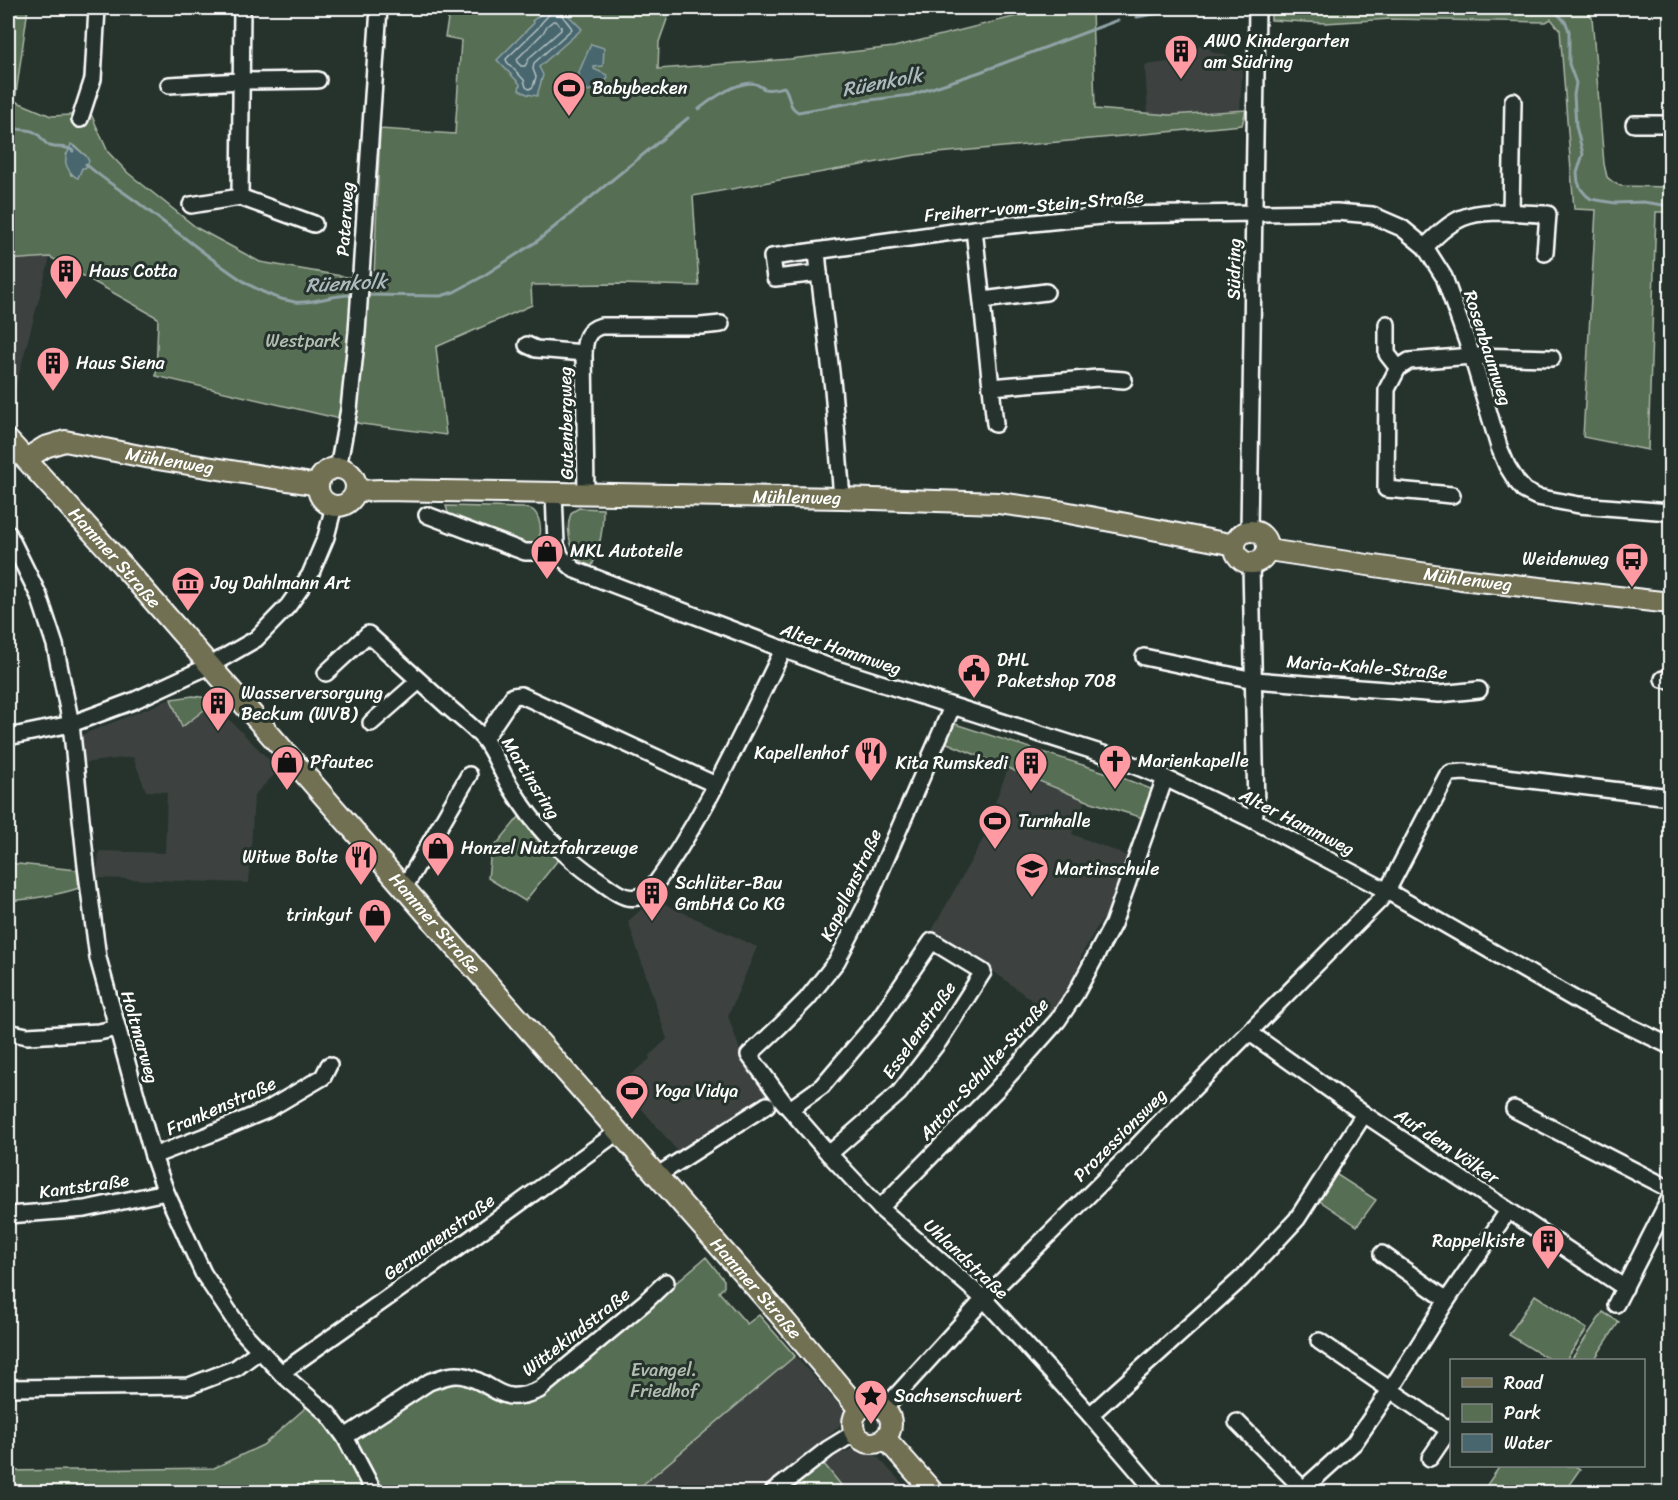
<svg xmlns="http://www.w3.org/2000/svg" width="1678" height="1500" viewBox="0 0 1678 1500" font-family="Sriracha,sans-serif">
<rect width="100%" height="100%" fill="#26332d"/>
<filter id="ink" filterUnits="userSpaceOnUse"><feTurbulence type="fractalNoise" baseFrequency=".0167" numOctaves="2"/><feDisplacementMap in="SourceGraphic" scale="12" xChannelSelector="R" yChannelSelector="G"/><feConvolveMatrix kernelMatrix="1 2 1 2 8 2 1 2 1" color-interpolation-filters="sRGB"/></filter>
<g filter="url(#ink)">
<g fill="#3c4240">
<path d="M1203,43L1214,53L1224,54L1232,59L1243,56L1240,110L1170,115L1148,113L1145,65L1177,61Z"/>
<path d="M50,257L8,415V260Z"/>
<path d="M193,696L208,698L279,770L254,795L249,883L97,878L99,851L165,853L167,792L146,791L133,757L82,763L79,736L171,699Z"/>
<path d="M1008,769L1085,800L1072,834L1130,857L1110,912L1098,925L1082,954L1073,981L1051,1015L992,970L930,934L1002,805L995,802Z"/>
<path d="M654,899L757,947L728,1016L744,1062L770,1096L680,1154L620,1083L650,1059L649,1056L667,1039L628,921Z"/>
<path d="M795,1356L846,1413L844,1421L833,1432L760,1492H634Z"/>
<path d="M853,1449L874,1453L910,1492H787L824,1464L841,1453Z"/>
</g>
<g fill="#576e52" stroke="#abb6a8" stroke-width="1.5" fill-rule="evenodd">
<path d="M8,8H28L15,101L51,116L91,114L108,152L128,173L197,228L260,262L347,277H374L380,129L455,134L461,40L445,37L450,8H671L659,42L658,69L790,59L894,47L1049,8H1092L1095,109L1170,115L1246,110L1242,125L916,155L693,196L699,286L616,284L531,285L532,305L436,347L446,435L362,424L156,376L158,318L50,257L8,260ZM71,145L75,146L86,156L79,175H71L66,155L71,149Z"/>
<path d="M1271,8H1584L1592,17L1604,164L1607,177L1613,182L1621,186L1670,187V212H1656L1648,450L1583,437L1596,210L1574,209L1560,30L1551,19L1546,22L1391,19L1325,23L1271,20Z"/>
<path d="M446,506L524,508C528,509 530,508 534,511C541,518 546,543 529,544L528,547L449,516Z"/>
<path d="M579,508L603,509C603,532 600,545 592,566C587,564 582,563 579,559C569,549 565,524 572,512Z"/>
<path d="M193,696L208,698L213,703L182,727L171,699Z"/>
<path d="M949,722L1117,776L1151,789L1152,793L1143,818L1085,800L940,740Z"/>
<path d="M519,817L558,860L525,901L488,878L491,851Z"/>
<path d="M8,863L77,870L79,888C55,896 33,899 8,901Z"/>
<path d="M1334,1173L1376,1200L1357,1226L1317,1199Z"/>
<path d="M706,1257L724,1280V1287L719,1292L747,1324L759,1315L795,1356L634,1492H382L352,1439L444,1379H457L493,1396L544,1395Z"/>
<path d="M1535,1295L1587,1329L1566,1360H1550L1509,1335Z"/>
<path d="M1603,1312L1619,1322L1594,1360H1571Z"/>
<path d="M311,1403L344,1440L368,1492H8V1471L214,1468L263,1445Z"/>
<path d="M824,1464L841,1485L832,1492H787Z"/>
<path d="M1500,1466H1575L1580,1469L1564,1492H1524L1514,1485L1508,1492H1482Z"/>
</g>
<g fill="#47666d" stroke="#91a3a7" stroke-width="1.5">
<path d="M549,8H561L582,29L539,67L543,75L537,96L527,94L519,90L520,84L497,60L534,23L532,21Z"/>
<path d="M591,44L604,48L603,66L594,67V69L607,75L608,78L606,80V83L594,91L593,89L588,91L579,77V72Z"/>
<path d="M71,144L86,156L89,161L85,168H82L78,178C72,176 64,166 66,158C67,152 70,150 71,144Z"/>
</g>
<g fill="none" stroke-linecap="round" stroke-linejoin="round">
<g stroke="#b5c2c5" stroke-width="1.5">
<path d="M552,8L553,9C549,17 542,20 538,28L506,59L507,62L524,80L526,87L529,89L533,87L536,77L533,69L534,63L572,29L571,27L557,9L558,8"/>
<path d="M556,21L561,27V30L530,57L525,66H521L517,62L518,58L543,33L547,26L553,21Z"/>
</g>
<g stroke="#91a3a7" stroke-width="3">
<path d="M1405,8C1426,14 1449,11 1470,8"/>
<path d="M1550,8L1559,15L1566,23L1569,31V64L1576,83L1574,95L1576,126L1583,154L1577,173L1578,182L1581,189L1586,195L1591,199L1615,203L1643,202L1670,206"/>
<path d="M1185,9L1214,8"/>
<path d="M1137,17L1177,10"/>
<path d="M699,109C713,98 733,84 751,83C757,83 760,87 765,89C771,91 778,88 784,87C791,95 787,106 798,112L862,101L911,95L980,72L1118,20"/>
<path d="M8,118C18,137 23,125 36,133C42,136 43,143 50,146C58,149 66,145 73,151"/>
<path d="M86,164C103,180 123,191 141,205C160,220 180,234 199,249C227,270 259,297 295,302C314,304 333,294 353,295"/>
<path d="M363,295L441,296L454,292L480,278L536,242L688,118"/>
</g>
<defs>
<g id="minor">
<path d="M242,8L240,197L314,224"/>
<path d="M169,85L241,81L318,80"/>
<path d="M80,119L93,79L97,8"/>
<path d="M1634,124H1670"/>
<path d="M191,205L240,197"/>
<path d="M1511,213L1513,101"/>
<path d="M974,229L995,424"/>
<path d="M1425,247C1436,236 1448,224 1462,218C1487,208 1522,214 1548,214L1545,253"/>
<path d="M817,251L819,273L775,278L772,257L974,229L1111,215L1337,212L1372,215L1402,228L1425,247L1444,277L1472,356L1499,447L1507,466L1517,482L1525,491L1537,497L1579,505L1670,512"/>
<path d="M819,273L833,389L842,498"/>
<path d="M983,300L1046,292"/>
<path d="M1387,324V354L1398,368"/>
<path d="M527,345L536,349L584,353"/>
<path d="M991,387L1098,378L1124,380"/>
<path d="M338,468L349,409L357,332L379,8"/>
<path d="M554,493L556,545L561,557L575,570L830,667L1116,758L1165,778L1253,820L1387,891L1583,1004L1670,1046"/>
<path d="M586,493L584,353C585,339 587,330 601,326H701L721,324"/>
<path d="M1452,495L1386,489L1387,389L1398,368L1409,361L1472,356L1552,358"/>
<path d="M427,515L525,552H535L556,545"/>
<path d="M1249,531L1257,8"/>
<path d="M8,533L39,596L55,645L71,724L86,866L98,958L153,1156L166,1192L203,1273L241,1330L281,1373L328,1414L345,1437L374,1492"/>
<path d="M1251,564L1256,809L1253,820"/>
<path d="M1144,657L1254,680L1439,694L1479,690"/>
<path d="M326,673L368,634C394,658 420,681 446,705C458,716 472,726 483,738C494,751 501,772 510,786C536,828 559,853 600,881C617,893 627,904 649,893C704,819 742,733 783,650"/>
<path d="M1663,679L1670,680"/>
<path d="M952,707L866,905L837,961L807,999L780,1026L749,1055L782,1100L829,1154L880,1208L984,1299L1090,1415L1156,1492"/>
<path d="M371,723L419,681"/>
<path d="M8,737L71,724L133,701L209,666L256,639L288,606L310,575L326,537L334,506"/>
<path d="M484,739L513,696L521,695L716,785"/>
<path d="M404,888L469,775"/>
<path d="M8,1032L27,1036L99,1032L117,1028"/>
<path d="M1250,1033L1364,1114L1625,1288"/>
<path d="M790,1109L822,1086L878,1020L932,941L983,972L939,1041L899,1093L829,1154"/>
<path d="M1514,1109L1670,1189"/>
<path d="M153,1156L208,1135L267,1110L323,1077L329,1065"/>
<path d="M658,1175L767,1105"/>
<path d="M880,1208L996,1090L1058,1020L1076,993L1113,924L1165,778"/>
<path d="M8,1215L85,1209L166,1192"/>
<path d="M1382,1254L1447,1300"/>
<path d="M1616,1304L1670,1198"/>
<path d="M1319,1341L1449,1430L1452,1426"/>
<path d="M281,1373L459,1247L619,1131"/>
<path d="M8,1388L189,1386L236,1368L260,1350"/>
<path d="M884,1409L984,1299L1122,1162L1163,1119L1379,901L1387,891L1447,776L1451,773L1464,772L1670,797"/>
<path d="M1090,1415L1242,1278L1297,1219L1364,1114"/>
<path d="M1237,1422L1306,1492"/>
<path d="M345,1437L429,1382C440,1378 452,1373 465,1376C498,1385 499,1407 539,1390L645,1302L666,1282"/>
<path d="M1430,1458L1449,1430"/>
<path d="M773,1492L828,1449L854,1433"/>
<path d="M1300,1492L1354,1443L1391,1389L1447,1300L1508,1211"/>
</g>
<g id="major">
<path id="s1" d="M8,440L116,558L438,927L779,1314L859,1409"/>
<path id="s2" d="M26,459L45,447L65,441L145,457L318,485"/>
<circle cx="337" cy="487" r="19"/>
<path id="s3" d="M356,491L381,490L842,498L999,503L1064,512L1235,545"/>
<circle cx="1251" cy="547" r="16"/>
<path id="s4" d="M1268,550L1461,579L1670,603"/>
<circle cx="872" cy="1424" r="19"/>
<path d="M885,1438L933,1492"/>
</g>
</defs>
<use href="#minor" stroke="#fff" stroke-width="20"/>
<use href="#major" stroke="#fff" stroke-width="24"/>
<use href="#minor" stroke="#26332d" stroke-width="15"/>
<use href="#major" stroke="#716f52" stroke-width="20"/>
</g>
</g>
<defs>
<symbol id="building-pin" viewBox="-11 -11 22 30"><path d="M0 17L-7.5 6A9.5 9.5 0 1 1 7.5 6Z" fill="#ff9aa2" stroke="#26332d"/><path d="M-4-6H4V6H1V3H-1V6H-4ZM-2.5-4.3h1.7v1.8h-1.7ZM.8-4.3h1.7v1.8H.8ZM-2.5-1h1.7V.8h-1.7ZM.8-1h1.7V.8H.8Z" fill="#111"/></symbol>
<symbol id="stadium-pin" viewBox="-11 -11 22 30"><path d="M0 17L-7.5 6A9.5 9.5 0 1 1 7.5 6Z" fill="#ff9aa2" stroke="#26332d"/><path d="M0-5a6.5 5 0 1 0 0 10a6.5 5 0 1 0 0-10ZM-3.5-1.8h7v3.6h-7Z" fill="#111"/></symbol>
<symbol id="shop-pin" viewBox="-11 -11 22 30"><path d="M0 17L-7.5 6A9.5 9.5 0 1 1 7.5 6Z" fill="#ff9aa2" stroke="#26332d"/><path d="M-5-2.5h2.3a2.7 3.5 0 0 1 5.4 0H5L5.5 6h-11ZM-1.5-2.5h3a1.5 2.3 0 0 0-3 0Z" fill="#111"/></symbol>
<symbol id="bus-pin" viewBox="-11 -11 22 30"><path d="M0 17L-7.5 6A9.5 9.5 0 1 1 7.5 6Z" fill="#ff9aa2" stroke="#26332d"/><path d="M-5-6H5V4H4V6H2V4H-2V6H-4V4H-5ZM-3.5-4V0h7V-4ZM-3.5 1.2v1.5H-2V1.2ZM2 1.2v1.5H3.5V1.2Z" fill="#111"/></symbol>
<symbol id="museum-pin" viewBox="-11 -11 22 30"><path d="M0 17L-7.5 6A9.5 9.5 0 1 1 7.5 6Z" fill="#ff9aa2" stroke="#26332d"/><path d="M0-6L6-3V-2H-6V-3ZM-5-1h2V3h-2ZM-1-1h2V3h-2ZM3-1h2V3H3ZM-6 4H6V6H-6Z" fill="#111"/></symbol>
<symbol id="civic-pin" viewBox="-11 -11 22 30"><path d="M0 17L-7.5 6A9.5 9.5 0 1 1 7.5 6Z" fill="#ff9aa2" stroke="#26332d"/><path d="M-.6-6.5H3V-4.5H.6V-3L4-1V1h2V6H-6V1h2V-1L-.6-3ZM-1.2 2.5V6h2.4V2.5Z" fill="#111"/></symbol>
<symbol id="restaurant-pin" viewBox="-11 -11 22 30"><path d="M0 17L-7.5 6A9.5 9.5 0 1 1 7.5 6Z" fill="#ff9aa2" stroke="#26332d"/><path d="M-5-6h1v4h1v-4h1v4h1v-4h1v5L-1.5 .5V6h-2V.5L-5-1ZM5-6V6H3V1.5H1.5Q1.5-4 5-6Z" fill="#111"/></symbol>
<symbol id="church-pin" viewBox="-11 -11 22 30"><path d="M0 17L-7.5 6A9.5 9.5 0 1 1 7.5 6Z" fill="#ff9aa2" stroke="#26332d"/><path d="M-1.2-6h2.4v3.5h3.3v2.4h-3.3V6h-2.4V-.1h-3.3v-2.4h3.3Z" fill="#111"/></symbol>
<symbol id="school-pin" viewBox="-11 -11 22 30"><path d="M0 17L-7.5 6A9.5 9.5 0 1 1 7.5 6Z" fill="#ff9aa2" stroke="#26332d"/><path d="M0-5L7-2L0 1L-7-2ZM-4 1L0 2.5L4 1V4Q0 6-4 4Z" fill="#111"/></symbol>
<symbol id="sight-pin" viewBox="-11 -11 22 30"><path d="M0 17L-7.5 6A9.5 9.5 0 1 1 7.5 6Z" fill="#ff9aa2" stroke="#26332d"/><path d="M0-6L1.8-2.2L6-1.7L2.9 1.2L3.7 5.4L0 3.3L-3.7 5.4L-2.9 1.2L-6-1.7L-1.8-2.2Z" fill="#111"/></symbol>
</defs>
<g fill-rule="evenodd">
<use href="#building-pin" x="1162" y="32" width="38" height="52"/>
<use href="#stadium-pin" x="550" y="69" width="38" height="52"/>
<use href="#building-pin" x="47" y="252" width="38" height="52"/>
<use href="#building-pin" x="34" y="344" width="38" height="52"/>
<use href="#shop-pin" x="528" y="532" width="38" height="52"/>
<use href="#bus-pin" x="1613" y="540" width="38" height="52"/>
<use href="#museum-pin" x="169" y="564" width="38" height="52"/>
<use href="#civic-pin" x="955" y="651" width="38" height="52"/>
<use href="#building-pin" x="199" y="684" width="38" height="52"/>
<use href="#restaurant-pin" x="852" y="734" width="38" height="52"/>
<use href="#church-pin" x="1096" y="742" width="38" height="52"/>
<use href="#shop-pin" x="268" y="743" width="38" height="52"/>
<use href="#building-pin" x="1012" y="744" width="38" height="52"/>
<use href="#stadium-pin" x="976" y="802" width="38" height="52"/>
<use href="#shop-pin" x="419" y="829" width="38" height="52"/>
<use href="#restaurant-pin" x="342" y="838" width="38" height="52"/>
<use href="#school-pin" x="1013" y="850" width="38" height="52"/>
<use href="#building-pin" x="633" y="874" width="38" height="52"/>
<use href="#shop-pin" x="356" y="896" width="38" height="52"/>
<use href="#stadium-pin" x="613" y="1072" width="38" height="52"/>
<use href="#building-pin" x="1529" y="1222" width="38" height="52"/>
<use href="#sight-pin" x="852" y="1377" width="38" height="52"/>
</g>
<g text-anchor="middle" stroke-width="6" stroke-linejoin="round" paint-order="stroke">
<g font-size="18" fill="#fff" stroke="#26332d" text-anchor="start">
<text x="1204" y="47">AWO Kindergarten<tspan x="1204" dy="21">am Südring</tspan></text>
<text x="592" y="94">Babybecken</text>
<text x="89" y="277">Haus Cotta</text>
<text x="76" y="369">Haus Siena</text>
<text x="570" y="557">MKL Autoteile</text>
<text x="1609" y="565" text-anchor="end">Weidenweg</text>
<text x="211" y="589">Joy Dahlmann Art</text>
<text x="997" y="666">DHL<tspan x="997" dy="21">Paketshop 708</tspan></text>
<text x="241" y="699">Wasserversorgung<tspan x="241" dy="21">Beckum (WVB)</tspan></text>
<text x="848" y="759" text-anchor="end">Kapellenhof</text>
<text x="1138" y="767">Marienkapelle</text>
<text x="310" y="768">Pfautec</text>
<text x="1008" y="769" text-anchor="end">Kita Rumskedi</text>
<text x="1018" y="827">Turnhalle</text>
<text x="461" y="854">Honzel Nutzfahrzeuge</text>
<text x="338" y="863" text-anchor="end">Witwe Bolte</text>
<text x="1055" y="875">Martinschule</text>
<text x="675" y="889">Schlüter-Bau<tspan x="675" dy="21">GmbH&amp; Co KG</tspan></text>
<text x="352" y="921" text-anchor="end">trinkgut</text>
<text x="655" y="1097">Yoga Vidya</text>
<text x="1525" y="1247" text-anchor="end">Rappelkiste</text>
<text x="894" y="1402">Sachsenschwert</text>
</g>
<g font-size="18" fill="#fff" stroke="#26332d">
<text transform="translate(1034 206) rotate(-5)" y="6">Freiherr-vom-Stein-Straße</text>
<text transform="translate(345 219) rotate(-86)" y="6">Paterweg</text>
<text transform="translate(1234 269) rotate(-89)" y="6">Südring</text>
<text transform="translate(1488 348) rotate(72)" y="6">Rosenbaumweg</text>
<text transform="translate(566 423) rotate(-91)" y="6">Gutenbergweg</text>
<text dy="6" stroke="none"><textPath href="#s2" startOffset="150">Mühlenweg</textPath></text>
<text dy="6" stroke="none"><textPath href="#s3" startOffset="441">Mühlenweg</textPath></text>
<text dy="6" stroke="none"><textPath href="#s1" startOffset="159">Hammer Straße</textPath></text>
<text dy="6" stroke="none"><textPath href="#s4" startOffset="202">Mühlenweg</textPath></text>
<text transform="translate(841 649) rotate(19)" y="6">Alter Hammweg</text>
<text transform="translate(1367 667) rotate(4)" y="6">Maria-Kahle-Straße</text>
<text transform="translate(531 778) rotate(58)" y="6">Martinsring</text>
<text transform="translate(1297 822) rotate(27)" y="6">Alter Hammweg</text>
<text transform="translate(851 885) rotate(-65)" y="6">Kapellenstraße</text>
<text dy="6" stroke="none"><textPath href="#s1" startOffset="645">Hammer Straße</textPath></text>
<text transform="translate(919 1030) rotate(-55)" y="6">Esselenstraße</text>
<text transform="translate(140 1037) rotate(74)" y="6">Holtmarweg</text>
<text transform="translate(984 1069) rotate(-48)" y="6">Anton-Schulte-Straße</text>
<text transform="translate(221 1106) rotate(-24)" y="6">Frankenstraße</text>
<text transform="translate(1120 1135) rotate(-45)" y="6">Prozessionsweg</text>
<text transform="translate(1447 1146) rotate(34)" y="6">Auf dem Völker</text>
<text transform="translate(84 1186) rotate(-8)" y="6">Kantstraße</text>
<text transform="translate(439 1237) rotate(-36)" y="6">Germanenstraße</text>
<text transform="translate(966 1259) rotate(43)" y="6">Uhlandstraße</text>
<text dy="6" stroke="none"><textPath href="#s1" startOffset="1131">Hammer Straße</textPath></text>
<text transform="translate(576 1332) rotate(-38)" y="6">Wittekindstraße</text>
</g>
<g font-size="18" fill="#b3beb1" stroke="#26332d">
<text x="303" y="347">Westpark</text>
<text x="664" y="1376">Evangel.<tspan x="664" dy="21">Friedhof</tspan></text>
</g>
<g font-size="20" font-style="italic" fill="#acbabd" stroke="#26332d">
<text transform="translate(882 82) rotate(-11)" y="7">Rüenkolk</text>
<text transform="translate(346 283) rotate(-3)" y="7">Rüenkolk</text>
</g>
</g>
<rect width="1678" height="1500" fill="none" stroke="#26332d" stroke-width="30"/>
<rect x="15" y="15" width="1648" height="1470" fill="none" stroke="#fff" stroke-width="2" filter="url(#ink)"/>
<rect x="1450" y="1359" width="195" height="108" fill="#26332d" stroke="#7d8581" stroke-width="1.5"/>
<rect x="1462" y="1378" width="30" height="9" fill="#716f52" stroke="#7d8581" stroke-width="1.5"/>
<text x="1504" y="1389" font-size="18" fill="#ffffff">Road</text>
<rect x="1462" y="1404" width="30" height="18" fill="#576e52" stroke="#7d8581" stroke-width="1.5"/>
<text x="1504" y="1419" font-size="18" fill="#ffffff">Park</text>
<rect x="1462" y="1434" width="30" height="18" fill="#47666d" stroke="#7d8581" stroke-width="1.5"/>
<text x="1504" y="1449" font-size="18" fill="#ffffff">Water</text>
</svg>
